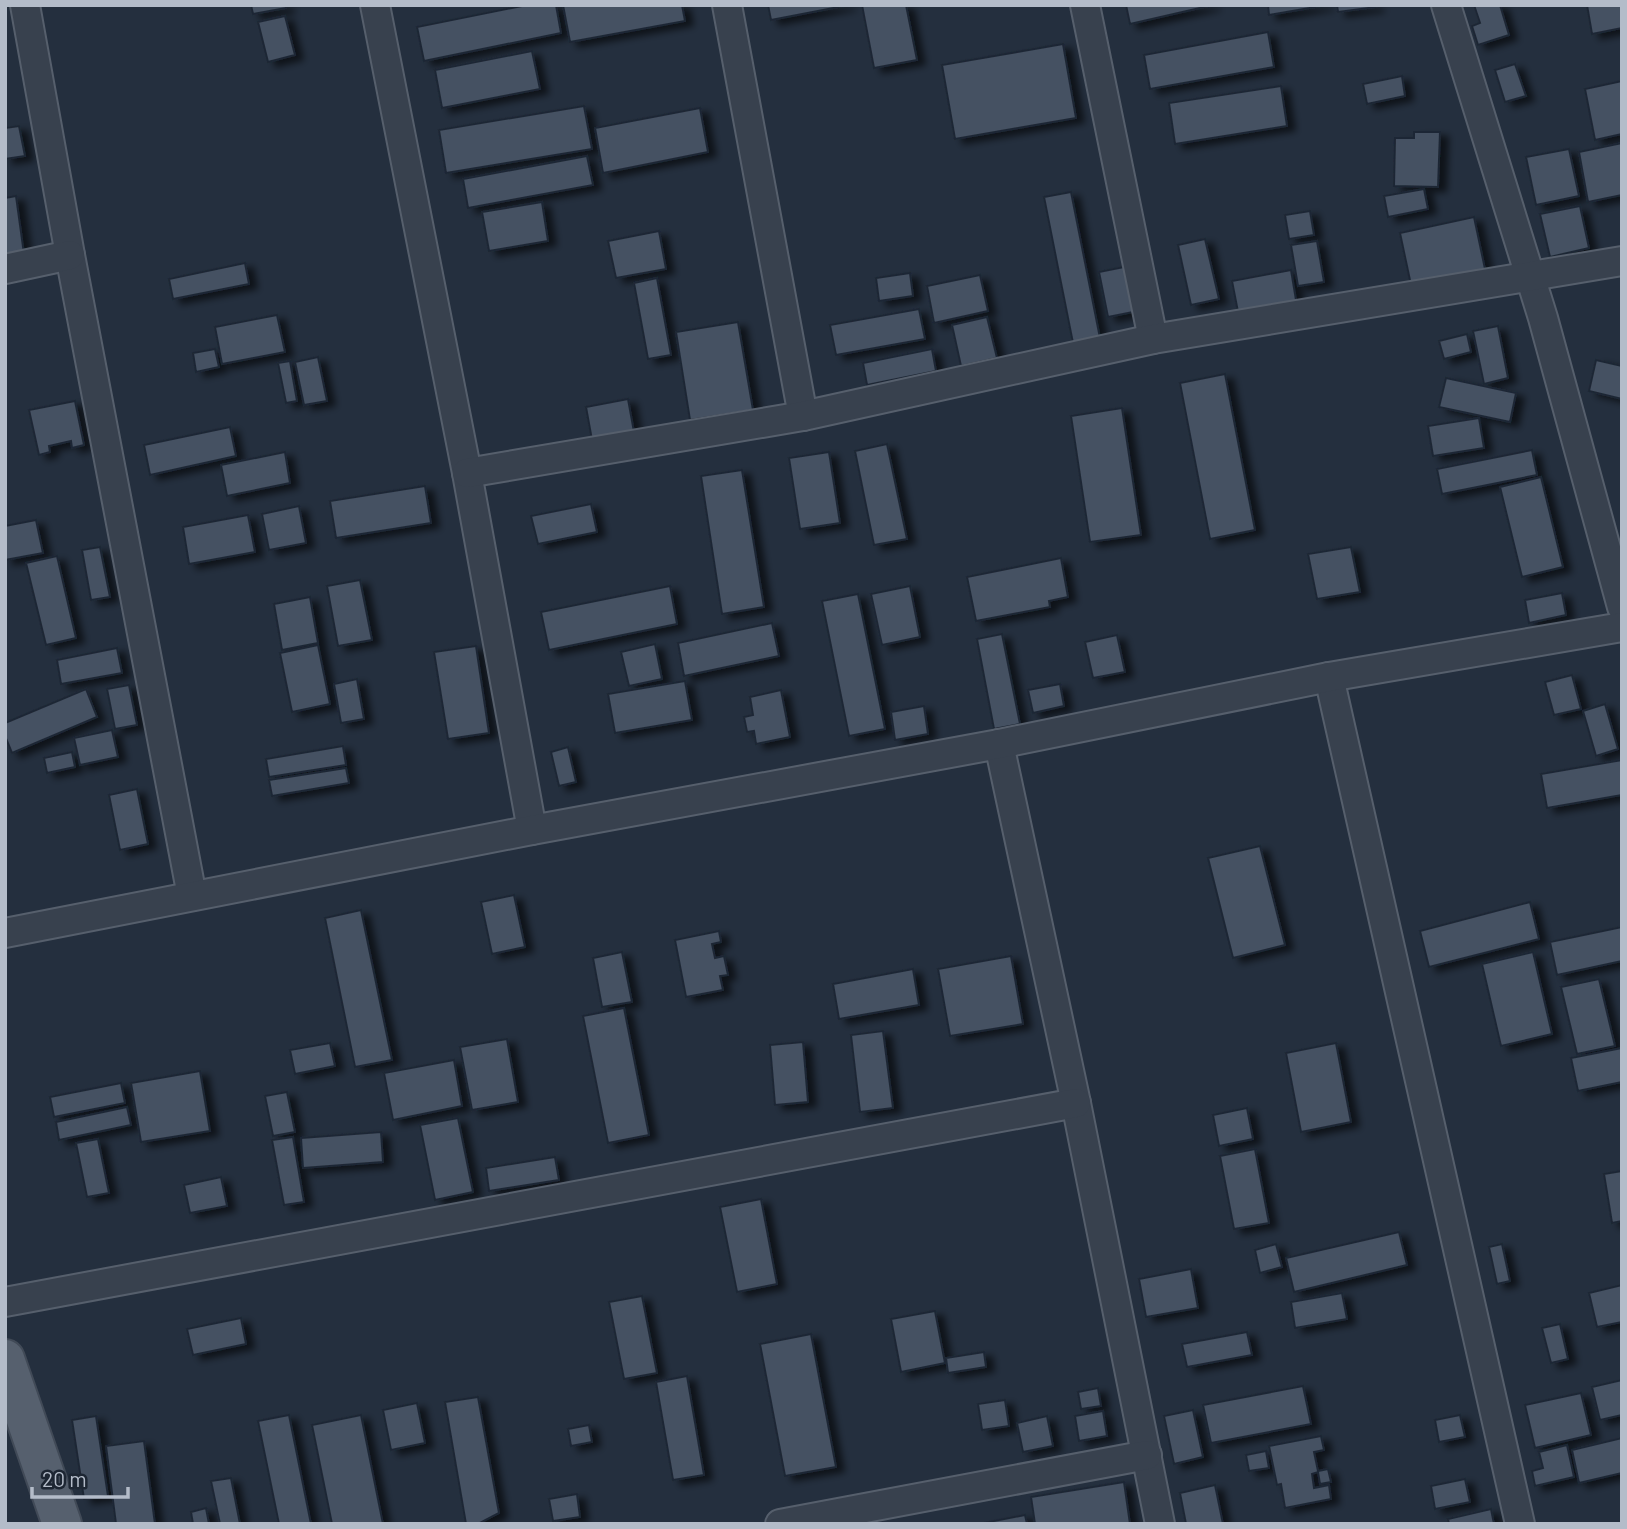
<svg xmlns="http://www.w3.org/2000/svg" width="1627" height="1529" viewBox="0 0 1627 1529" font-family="Barlow,sans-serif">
<defs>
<filter id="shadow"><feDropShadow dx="8" dy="4.5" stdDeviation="3.5" flood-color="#0009"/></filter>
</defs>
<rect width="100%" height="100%" fill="#242f3e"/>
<g fill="#455162" stroke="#1f2835" stroke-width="2" filter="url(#shadow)">
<path d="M251,5H286V8L253,14Z"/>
<path d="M527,5H556L561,33L424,61L417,27Z"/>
<path d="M563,5H682L685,21L570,42Z"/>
<path d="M768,5H849L771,20Z"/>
<path d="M862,5H906L917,60L874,68Z"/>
<path d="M1126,5H1213L1130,24Z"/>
<path d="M1268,5H1327L1269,15Z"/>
<path d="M1337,5H1375L1376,7L1338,12Z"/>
<path d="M1474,5H1500L1509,35L1478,45L1472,26L1480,23Z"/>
<path d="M1587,5H1622V28L1592,34Z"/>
<path d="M285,16L295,55L268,62L258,22Z"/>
<path d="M1268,32L1274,67L1150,89L1144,55Z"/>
<path d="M1063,44L1076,118L955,139L942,65Z"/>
<path d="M532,51L540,89L442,108L435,70Z"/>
<path d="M1515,64L1526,96L1505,102L1495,70Z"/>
<path d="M1402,76L1405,96L1367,104L1363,84Z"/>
<path d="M1622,81V134L1595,140L1585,89Z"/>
<path d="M1281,86L1287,126L1175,144L1169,103Z"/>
<path d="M584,106L592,149L446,173L439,130Z"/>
<path d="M700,108L708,152L603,173L595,128Z"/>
<path d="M19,126L25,156L5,159V128Z"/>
<path d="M1414,132H1440L1438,187L1394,186L1395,138H1414Z"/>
<path d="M1622,143V195L1588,202L1579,152Z"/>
<path d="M1569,149L1579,196L1536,205L1526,157Z"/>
<path d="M587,156L593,185L468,208L463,179Z"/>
<path d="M1424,189L1428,209L1388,217L1384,196Z"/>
<path d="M1071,192L1100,338L1073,343L1044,197Z"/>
<path d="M16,196L24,254L5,256V198Z"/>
<path d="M542,202L548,241L489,251L482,212Z"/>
<path d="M1580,206L1589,248L1550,257L1540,214Z"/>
<path d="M1310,211L1314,235L1289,239L1285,215Z"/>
<path d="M1474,217L1485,269L1411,285L1400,233Z"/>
<path d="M659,231L666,269L616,278L608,241Z"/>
<path d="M1205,239L1219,299L1191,305L1178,245Z"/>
<path d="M1317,241L1324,282L1298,286L1291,245Z"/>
<path d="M245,263L249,284L173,299L169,279Z"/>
<path d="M1124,267L1133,312L1108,317L1099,272Z"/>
<path d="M1291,270L1297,306L1239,317L1232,281Z"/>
<path d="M910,273L913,296L879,301L876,278Z"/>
<path d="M980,275L988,311L934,323L927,286Z"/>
<path d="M657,278L671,355L648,359L634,283Z"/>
<path d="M919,309L925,339L836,355L830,325Z"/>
<path d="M277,315L285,352L222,364L215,327Z"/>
<path d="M987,317L997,358L961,366L952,325Z"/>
<path d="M738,322L753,410L690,420L676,332Z"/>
<path d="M1498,326L1508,378L1484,384L1473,331Z"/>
<path d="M1467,334L1471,352L1444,359L1439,341Z"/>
<path d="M215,349L219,367L196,372L193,353Z"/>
<path d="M932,349L936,371L867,385L863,363Z"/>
<path d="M318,357L327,401L304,405L295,362Z"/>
<path d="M1596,360L1622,366V399L1589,391Z"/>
<path d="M290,361L297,401L286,403L278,363Z"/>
<path d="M1225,374L1255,530L1210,539L1180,383Z"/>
<path d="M1446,378L1516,393L1510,422L1439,407Z"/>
<path d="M628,399L634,432L592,440L586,407Z"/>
<path d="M75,401L84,445L72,448L71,441L49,446L50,452L39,455L29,410Z"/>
<path d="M1122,408L1141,535L1090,542L1071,416Z"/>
<path d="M1479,418L1484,448L1433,456L1428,426Z"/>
<path d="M230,427L236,456L150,475L144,445Z"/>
<path d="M887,444L907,539L874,545L855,451Z"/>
<path d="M1532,450L1537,475L1442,494L1437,469Z"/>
<path d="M285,452L290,483L227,496L221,465Z"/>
<path d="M829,452L840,523L800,529L789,458Z"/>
<path d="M742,470L764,607L722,614L701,476Z"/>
<path d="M1541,477L1563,567L1522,577L1500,487Z"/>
<path d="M425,486L431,523L336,538L330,501Z"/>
<path d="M591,504L597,532L538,544L531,516Z"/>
<path d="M299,506L306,543L269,550L262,514Z"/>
<path d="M248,515L255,552L189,564L183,527Z"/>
<path d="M36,520L43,553L5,560V526Z"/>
<path d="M100,547L110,597L91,600L82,550Z"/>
<path d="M1351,547L1360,592L1317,599L1308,554Z"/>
<path d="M57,556L76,638L46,645L26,563Z"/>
<path d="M1061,558L1068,597L1049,601L1050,607L976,621L967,577Z"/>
<path d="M360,580L372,640L338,646L327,586Z"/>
<path d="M670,586L677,624L549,650L541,612Z"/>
<path d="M910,586L920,637L882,645L871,594Z"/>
<path d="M1562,593L1566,615L1529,623L1525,600Z"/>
<path d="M858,594L885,729L849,736L822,601Z"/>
<path d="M310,597L318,643L282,650L274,604Z"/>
<path d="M772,623L779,656L684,676L678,643Z"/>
<path d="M1002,634L1020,724L994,729L977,639Z"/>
<path d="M1117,635L1125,672L1093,678L1085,642Z"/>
<path d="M655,644L662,679L629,686L621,652Z"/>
<path d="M318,645L330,704L292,712L280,653Z"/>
<path d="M476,646L489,733L448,739L434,652Z"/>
<path d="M117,648L122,673L61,684L57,660Z"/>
<path d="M1572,675L1581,709L1554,715L1545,682Z"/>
<path d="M357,679L364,719L341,723L334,684Z"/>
<path d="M685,681L692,720L615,733L608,694Z"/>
<path d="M1060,684L1064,706L1033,713L1028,690Z"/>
<path d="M129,685L137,725L115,729L107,689Z"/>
<path d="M86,689L97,717L12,753L5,736V723Z"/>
<path d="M781,690L790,737L756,744L754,731L747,732L744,717L753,715L750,697Z"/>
<path d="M1605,704L1618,749L1596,756L1583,711Z"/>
<path d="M924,706L928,734L895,740L891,712Z"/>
<path d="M112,730L118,757L80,765L74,738Z"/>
<path d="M343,746L346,765L269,777L266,759Z"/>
<path d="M568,747L576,782L559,786L551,752Z"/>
<path d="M72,752L75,767L47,773L44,758Z"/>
<path d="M1622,760V795L1547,808L1541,774Z"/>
<path d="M346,768L349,783L272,796L269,780Z"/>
<path d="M137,789L148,844L120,850L109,795Z"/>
<path d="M1260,846L1285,945L1233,958L1208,858Z"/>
<path d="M514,895L525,947L492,954L481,902Z"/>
<path d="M1530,902L1539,939L1429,967L1420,931Z"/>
<path d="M361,910L392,1060L355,1067L325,918Z"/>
<path d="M1622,927V961L1557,975L1550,942Z"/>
<path d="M719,931L721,942L712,944L715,958L724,956L728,975L720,976L723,990L686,997L675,940Z"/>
<path d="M622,952L632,1002L602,1007L593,958Z"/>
<path d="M1533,952L1552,1034L1501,1046L1482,964Z"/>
<path d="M1011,956L1023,1024L950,1036L938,969Z"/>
<path d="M913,969L919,1005L839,1019L833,984Z"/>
<path d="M1599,979L1615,1046L1577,1054L1561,987Z"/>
<path d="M624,1008L649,1135L608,1143L583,1016Z"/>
<path d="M883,1031L893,1108L860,1112L851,1035Z"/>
<path d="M507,1039L518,1102L472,1110L460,1047Z"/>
<path d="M803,1042L808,1102L775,1105L770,1045Z"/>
<path d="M330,1043L335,1066L295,1074L290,1050Z"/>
<path d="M1336,1043L1351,1122L1301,1132L1286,1053Z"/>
<path d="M1622,1048V1082L1578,1091L1571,1058Z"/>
<path d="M454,1060L462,1106L393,1120L384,1073Z"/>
<path d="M200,1071L210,1131L141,1142L131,1083Z"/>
<path d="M121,1083L125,1103L54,1117L50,1097Z"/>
<path d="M287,1092L295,1132L273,1136L265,1096Z"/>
<path d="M127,1107L131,1125L59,1140L56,1122Z"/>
<path d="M1247,1108L1253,1139L1219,1146L1213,1115Z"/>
<path d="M458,1118L473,1192L435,1200L420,1125Z"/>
<path d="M381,1132L383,1162L303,1168L301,1138Z"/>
<path d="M293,1137L304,1202L284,1205L272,1140Z"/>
<path d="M98,1139L109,1193L87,1197L76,1143Z"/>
<path d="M1255,1149L1269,1223L1234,1229L1220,1156Z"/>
<path d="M555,1157L559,1180L489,1191L486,1168Z"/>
<path d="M1622,1171V1221L1612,1223L1604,1174Z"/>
<path d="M221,1177L227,1206L190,1213L184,1185Z"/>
<path d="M761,1199L777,1284L737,1292L720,1207Z"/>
<path d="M1399,1232L1407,1265L1294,1292L1286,1258Z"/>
<path d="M1276,1244L1282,1267L1260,1273L1255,1250Z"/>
<path d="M1502,1244L1510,1281L1497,1284L1489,1247Z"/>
<path d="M1191,1269L1198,1308L1146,1317L1139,1279Z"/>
<path d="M1622,1285V1322L1597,1327L1589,1293Z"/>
<path d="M1342,1293L1347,1319L1295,1328L1291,1302Z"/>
<path d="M642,1296L657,1373L624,1379L609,1302Z"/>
<path d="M935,1311L945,1363L901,1372L891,1319Z"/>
<path d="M241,1318L246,1344L193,1355L187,1329Z"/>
<path d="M1560,1324L1568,1359L1551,1363L1542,1328Z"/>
<path d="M1247,1332L1252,1355L1187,1367L1182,1344Z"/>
<path d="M811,1334L836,1467L785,1476L760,1344Z"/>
<path d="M984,1352L986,1367L948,1373L946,1358Z"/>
<path d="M687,1376L704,1475L673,1480L656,1382Z"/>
<path d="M1622,1380V1415L1600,1420L1592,1387Z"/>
<path d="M1303,1386L1311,1424L1211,1443L1203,1405Z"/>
<path d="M1098,1388L1101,1406L1081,1409L1078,1392Z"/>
<path d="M1581,1393L1591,1435L1535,1448L1525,1405Z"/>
<path d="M478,1397L499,1513L478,1524H466L445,1402Z"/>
<path d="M1005,1400L1009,1426L982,1430L978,1404Z"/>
<path d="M417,1403L425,1443L391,1450L383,1410Z"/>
<path d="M1193,1410L1203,1457L1174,1464L1164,1416Z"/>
<path d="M1103,1411L1107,1436L1079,1441L1075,1416Z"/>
<path d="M289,1415L311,1524H279L258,1421Z"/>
<path d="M361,1415L383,1524H332L312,1425Z"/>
<path d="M1460,1415L1465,1437L1439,1442L1435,1420Z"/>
<path d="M96,1416L108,1496L84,1499L72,1420Z"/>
<path d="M1047,1416L1053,1446L1023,1452L1017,1423Z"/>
<path d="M589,1425L592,1442L571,1446L568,1429Z"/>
<path d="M1321,1436L1324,1450L1314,1452L1318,1471L1328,1469L1331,1482L1320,1484L1318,1472L1312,1474L1314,1488L1329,1485L1331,1499L1285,1508L1281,1484L1277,1485L1269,1446Z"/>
<path d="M1622,1438V1473L1579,1483L1572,1450Z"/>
<path d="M144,1441L155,1524H116L106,1446Z"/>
<path d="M1567,1445L1574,1477L1535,1486L1532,1471L1543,1468L1539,1452Z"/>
<path d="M1266,1451L1269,1468L1249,1471L1246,1455Z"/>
<path d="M231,1478L240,1524H220L211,1481Z"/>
<path d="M1465,1479L1470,1502L1435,1509L1431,1486Z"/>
<path d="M1124,1482L1130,1524H1035L1031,1497Z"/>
<path d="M1215,1485L1223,1524H1186L1180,1493Z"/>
<path d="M577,1494L580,1517L553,1521L549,1499Z"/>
<path d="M206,1508L209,1524H193L191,1512Z"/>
<path d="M1491,1509L1494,1524H1449L1448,1519Z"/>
<path d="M1025,1515L1027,1524H984V1523Z"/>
</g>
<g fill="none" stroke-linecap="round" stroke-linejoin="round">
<defs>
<g id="minor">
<path d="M25,5L70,255L192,896"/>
<path d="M375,5L467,473L532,830"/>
<path d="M727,5L803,416"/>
<path d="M1085,5L1153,339"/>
<path d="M1446,5L1543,318L1622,607"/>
<path d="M5,269L70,255"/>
<path d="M467,473L803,416L1153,339L1622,261"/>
<path d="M1329,677L1520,1524"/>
<path d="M999,744L1076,1103L1160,1524"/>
<path d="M5,933L532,830L999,744L1329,677L1622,627"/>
<path d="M5,1302L1076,1103"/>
<path d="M780,1524L1147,1455"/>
</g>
<path id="primary" d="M5,1359L62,1524"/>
</defs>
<use href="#minor" stroke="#565f6c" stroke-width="32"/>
<use href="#primary" stroke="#414a57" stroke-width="42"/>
<use href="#minor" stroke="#38414e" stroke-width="28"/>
<use href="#primary" stroke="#56606e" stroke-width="38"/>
</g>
<rect width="1627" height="1529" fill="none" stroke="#b4bcc9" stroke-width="14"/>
<path d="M32 1487v10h96v-10" fill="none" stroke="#b4bcc9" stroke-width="3.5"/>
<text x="42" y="1487" font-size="21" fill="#b4bcc9" stroke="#1d2633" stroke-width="5" paint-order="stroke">20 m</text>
</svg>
